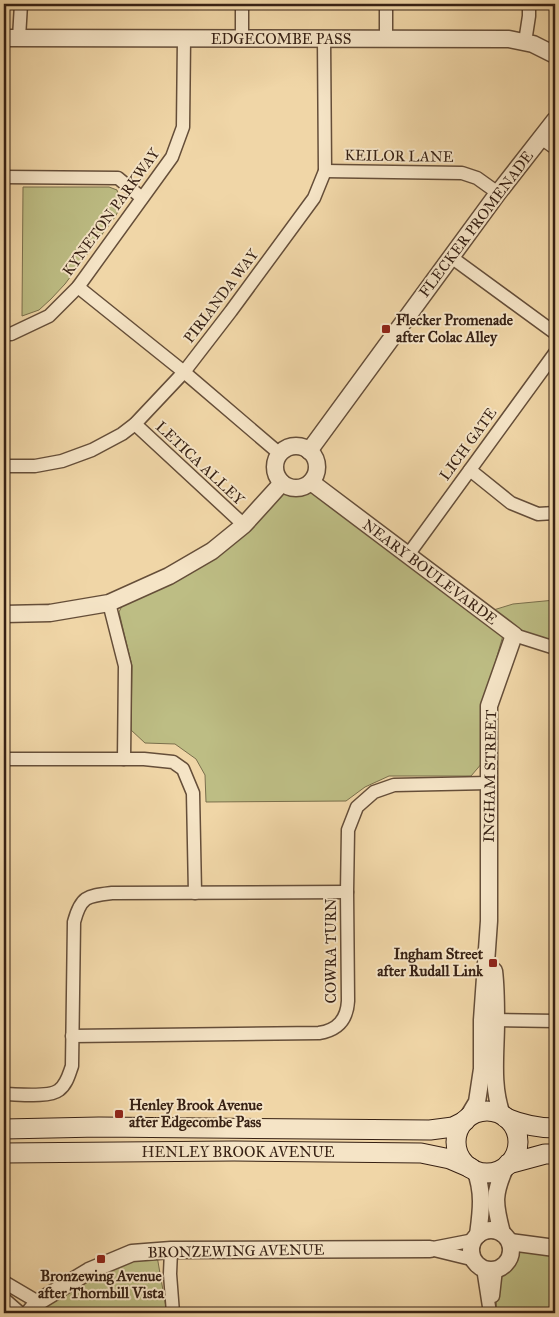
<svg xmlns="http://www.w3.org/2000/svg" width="559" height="1317" viewBox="0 0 559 1317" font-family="'IM FELL Great Primer',serif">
<rect width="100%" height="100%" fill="#f0d6a7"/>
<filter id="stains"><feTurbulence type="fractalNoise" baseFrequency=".004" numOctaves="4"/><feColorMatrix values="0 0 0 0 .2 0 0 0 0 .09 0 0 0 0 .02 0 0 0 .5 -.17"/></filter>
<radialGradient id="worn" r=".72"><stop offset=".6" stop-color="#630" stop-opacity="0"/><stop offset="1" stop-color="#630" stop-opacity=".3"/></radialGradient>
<g fill="#bdbd84" stroke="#7a6f4c">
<path d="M23,187H109L117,190L121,206L115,217L65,284L51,299L39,310L22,316Z"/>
<path d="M309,489L504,632L483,705V762L471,776H389L365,787L346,801L206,802L205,775L196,759L175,744L145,743L131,730L132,666L119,612L124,602L190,574L248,528L279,495Z"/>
<path d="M555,600V644L514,630L487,612L513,604Z"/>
<path d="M513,1252H555V1313H496L497,1286L502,1264Z"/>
<path d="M157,1256L167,1313H37L56,1296L109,1266Z"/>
</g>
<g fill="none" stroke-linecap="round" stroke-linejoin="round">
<defs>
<g id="minor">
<path d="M242,4V39"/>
<path d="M19,38L21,4"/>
<path d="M386,39V4"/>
<path d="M525,42L529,16V4"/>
<path d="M541,138L555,148"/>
<path d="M325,171L462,173L477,178L498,193"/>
<path d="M4,177L118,178L142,198"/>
<path d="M451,257L555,333"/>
<path d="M78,287L184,372L280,454"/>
<path d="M4,334H11L49,316L78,287L172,157L183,127L184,39"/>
<path d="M135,424L244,525"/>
<path d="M4,466H35L62,461L92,450L122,434L135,424L184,372L231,311L314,198L325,171L324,39"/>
<path d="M470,470L511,503L538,514L555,513"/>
<path d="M408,555L555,353"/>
<path d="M109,603L125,666L124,759"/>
<path d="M514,635L555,648"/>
<path d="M4,759H144L173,762L183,769L193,793L195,893"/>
<path d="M487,1020L555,1021"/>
<path d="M72,1036L319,1033C338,1030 347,1019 348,1001L347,892L348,830L357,807L374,792L394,785L489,783"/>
<path d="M4,1094C17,1094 49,1098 59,1090C67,1084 69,1074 72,1066L74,922C81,896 87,896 112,893L347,892"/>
<path d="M433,1248L474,1240"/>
<path d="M430,1249L475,1260"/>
<path d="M171,1250L170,1274L173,1313"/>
<path d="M483,1268L490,1313"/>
<path d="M4,1282L38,1302"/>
<path d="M493,1296L496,1269"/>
<path d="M4,1299L20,1313"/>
</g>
<g id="tertiary">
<path d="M4,38L509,39L533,44L555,55"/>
<circle cx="296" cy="467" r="21"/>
<path d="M309,451L498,193L555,120"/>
<path d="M311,482L514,635L489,706V921L482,1020V1069L477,1102L468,1117"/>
<path d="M4,614L50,613L109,603L169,576L212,551L244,525L282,483"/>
<path d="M494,971C496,987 496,1005 496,1022C496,1053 491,1085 502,1115"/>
<path d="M475,1170C484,1192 481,1212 478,1235"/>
<circle cx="491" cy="1250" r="20"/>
<path d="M502,1233C494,1203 493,1194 506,1166"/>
<path d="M510,1242L555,1248"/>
<path d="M29,1313L38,1302L89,1271L132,1253L171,1250L430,1249"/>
</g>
<g id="secondary">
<circle cx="487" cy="1142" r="31"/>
<path d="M506,1118C523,1125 537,1128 555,1128"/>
<path d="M4,1129L99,1127L430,1130L453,1127L465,1121"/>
<path d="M4,1153L234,1151L421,1153L450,1159L471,1168"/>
<path d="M508,1164L545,1154H555"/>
</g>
</defs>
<use href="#minor" stroke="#654e39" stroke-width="15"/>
<use href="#tertiary" stroke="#654e39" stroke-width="19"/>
<use href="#secondary" stroke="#372114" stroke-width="21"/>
<use href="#minor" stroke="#f5e4c6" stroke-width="12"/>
<use href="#tertiary" stroke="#f5e4c6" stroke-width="16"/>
<use href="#secondary" stroke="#f5e4c6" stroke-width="19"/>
</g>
<g fill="#8f2418" stroke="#f5e4c6" stroke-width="2">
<rect x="381" y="324" width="10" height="10" rx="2.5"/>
<rect x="488" y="958" width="10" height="10" rx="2.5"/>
<rect x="114" y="1109" width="10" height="10" rx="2.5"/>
<rect x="96" y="1254" width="10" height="10" rx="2.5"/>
</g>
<g text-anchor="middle" stroke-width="4" stroke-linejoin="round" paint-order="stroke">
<g font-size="15" fill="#372114" stroke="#f5e4c6">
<text x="281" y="44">EDGECOMBE PASS</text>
<text transform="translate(399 156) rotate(1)" y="5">KEILOR LANE</text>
<text transform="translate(111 212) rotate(-54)" y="5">KYNETON PARKWAY</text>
<text transform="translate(476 224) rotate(-53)" y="5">FLECKER PROMENADE</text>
<text transform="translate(221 296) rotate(-53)" y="5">PIRIANDA WAY</text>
<text transform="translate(468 444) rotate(-54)" y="5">LICH GATE</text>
<text transform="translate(200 463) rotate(43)" y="5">LETICA ALLEY</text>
<text transform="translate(430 572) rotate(37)" y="5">NEARY BOULEVARDE</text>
<text transform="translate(490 776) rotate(-89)" y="5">INGHAM STREET</text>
<text transform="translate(331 951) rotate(-90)" y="5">COWRA TURN</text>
<text x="238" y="1157">HENLEY BROOK AVENUE</text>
<text transform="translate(236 1251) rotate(-1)" y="5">BRONZEWING AVENUE</text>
</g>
<g font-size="15" font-weight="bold" fill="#372114" stroke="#f5e4c6" text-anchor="start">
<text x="396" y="325">Flecker Promenade<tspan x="396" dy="17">after Colac Alley</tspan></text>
<text x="483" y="959" text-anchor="end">Ingham Street<tspan x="483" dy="17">after Rudall Link</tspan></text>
<text x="129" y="1110">Henley Brook Avenue<tspan x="129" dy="17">after Edgecombe Pass</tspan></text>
<text x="101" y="1281" text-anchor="middle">Bronzewing Avenue<tspan x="101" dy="17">after Thornbill Vista</tspan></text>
</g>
</g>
<rect width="559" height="1317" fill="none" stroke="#f0d6a7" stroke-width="20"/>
<rect x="5" y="5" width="549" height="1307" fill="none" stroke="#372114" stroke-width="2.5"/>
<rect x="10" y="10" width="539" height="1297" fill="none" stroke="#372114"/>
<rect width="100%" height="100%" filter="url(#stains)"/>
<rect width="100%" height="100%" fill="url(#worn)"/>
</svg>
